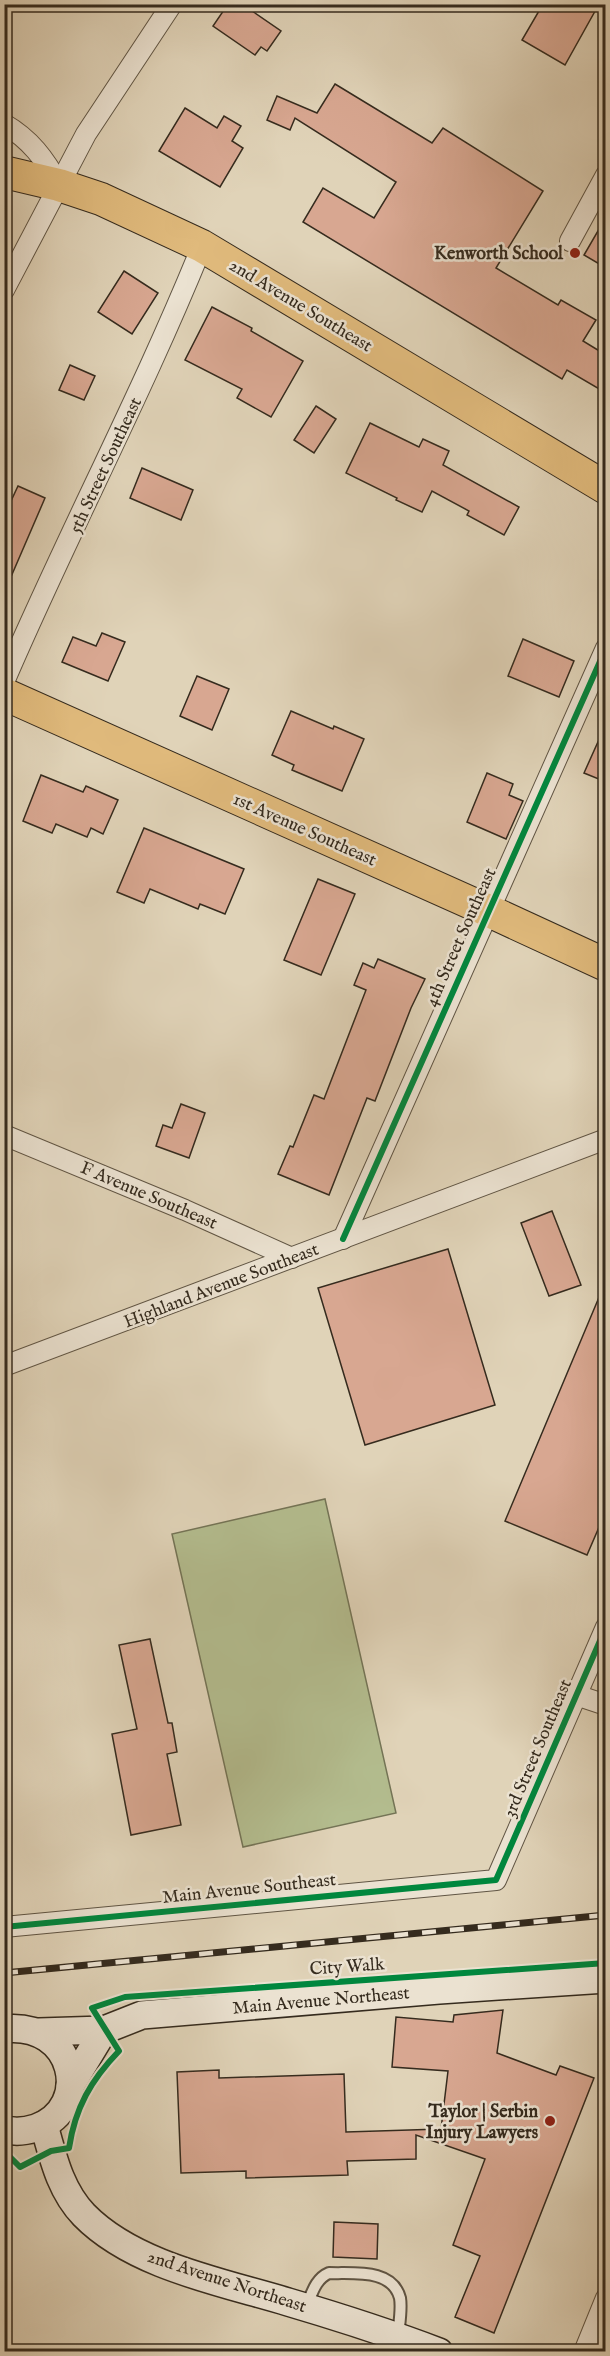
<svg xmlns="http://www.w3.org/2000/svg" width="610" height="2356" viewBox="0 0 610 2356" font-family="'IM FELL English',serif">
<rect width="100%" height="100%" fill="#e0d3b8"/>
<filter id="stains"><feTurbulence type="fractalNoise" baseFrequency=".00333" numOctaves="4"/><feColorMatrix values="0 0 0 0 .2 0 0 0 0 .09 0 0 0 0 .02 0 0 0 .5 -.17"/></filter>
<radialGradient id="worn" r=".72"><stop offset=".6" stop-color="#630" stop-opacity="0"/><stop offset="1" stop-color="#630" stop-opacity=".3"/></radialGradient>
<path fill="#b3bc8e" stroke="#747456" stroke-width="1.5" d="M325,1499L396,1813L243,1847L172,1534Z"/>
<g fill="#d8a791" stroke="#352b1e" stroke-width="1.5">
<path d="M228,4H242L281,31L267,51L261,47L255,55L213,26Z"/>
<path d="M543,4H599L565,65L522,40Z"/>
<path d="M335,84L432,143L443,128L543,191L496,268L558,305L561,300L596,320L583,341L606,355V393L567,370L562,379L303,222L323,188L374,218L396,182L295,118L290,130L267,120L277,96L317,113Z"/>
<path d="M185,108L217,128L224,116L241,126L232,141L243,148L220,187L159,151Z"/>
<path d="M606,217V268L584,255Z"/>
<path d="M124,271L158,293L132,334L98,312Z"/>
<path d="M212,307L252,328L251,331L303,361L271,417L237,398L242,389L185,360Z"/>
<path d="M70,365L95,376L84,400L59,390Z"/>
<path d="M316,406L336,419L314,453L294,440Z"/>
<path d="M370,423L419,447L423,439L449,451L443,465L519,507L504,535L467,515L469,511L432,491L422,512L396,500L397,498L346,473Z"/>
<path d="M142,468L193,490L181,520L130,498Z"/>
<path d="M18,486L45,498L4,593V516Z"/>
<path d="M102,633L125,642L108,681L62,662L73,637L96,646Z"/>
<path d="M523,639L574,661L559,697L508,676Z"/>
<path d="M197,676L229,689L212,730L180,716Z"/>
<path d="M291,711L333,729L334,726L364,739L342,791L292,770L294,765L272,755Z"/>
<path d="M606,724V782L584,773Z"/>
<path d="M487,773L513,784L509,795L523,801L506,839L467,822Z"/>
<path d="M41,775L83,792L86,786L118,800L103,834L91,828L87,837L56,824L52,833L23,821Z"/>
<path d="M144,828L244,869L225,914L200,904L198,909L150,889L144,903L117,892Z"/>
<path d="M318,879L355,894L321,975L284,960Z"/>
<path d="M378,959L425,979L411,1008L375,1101L367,1098L329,1195L278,1174L290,1146L293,1147L314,1095L324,1099L366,990L354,985L363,963L374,968Z"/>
<path d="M181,1104L205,1113L189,1158L156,1146L163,1125L172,1128Z"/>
<path d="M552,1211L581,1285L549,1296L521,1223Z"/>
<path d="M448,1249L495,1405L365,1445L318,1288Z"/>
<path d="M605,1283L606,1511L587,1555L505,1521Z"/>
<path d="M150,1639L168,1723H172L177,1752L167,1754L181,1825L131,1835L112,1734L137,1729L119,1645Z"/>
<path d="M503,2010L497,2053L556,2075L560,2066L594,2078L494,2333L455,2317L480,2256L453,2245L485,2159L416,2135V2159L347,2161L348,2175L246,2178V2171L181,2173L177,2072L219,2070V2078L344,2074L346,2132L441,2129L448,2071L392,2067L396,2017L453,2022L454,2015Z"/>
<path d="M334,2222L378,2224L377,2259L333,2257Z"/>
</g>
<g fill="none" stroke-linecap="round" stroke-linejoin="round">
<defs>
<path id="lane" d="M306,2307C312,2294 315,2279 329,2273C353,2274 392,2268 400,2298C402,2309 399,2325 398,2336"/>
<g id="street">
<path d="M4,124C30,139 45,159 59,185"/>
<path d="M570,241L606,175"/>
<path d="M4,290L86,134L172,4"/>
<path d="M4,682C67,535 142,394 202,246"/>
<path d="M4,1135L185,1210L292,1258"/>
<path d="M343,1239L606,648"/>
<path d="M4,1366L606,1139"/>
<path d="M576,1695L606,1705"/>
<path d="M4,1927L496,1880L606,1627"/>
<path d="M584,2352L606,2298"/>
</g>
<g id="secondary">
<path d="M4,2029C75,2021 94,2107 36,2128C26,2131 15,2133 4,2129"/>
<path d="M39,2032L104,2030L142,2015L439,1990L606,1979"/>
<path d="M70,2086L104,2030"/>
<path d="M44,2125C53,2157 60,2190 84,2215C134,2266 222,2282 288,2302C339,2317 389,2333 439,2352"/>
</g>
<g id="primary">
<path d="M4,172L59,185L101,199L202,246L606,488"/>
<path d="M4,694L489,911L606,965"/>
</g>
</defs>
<use href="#lane" stroke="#605544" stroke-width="14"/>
<use href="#street" stroke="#605544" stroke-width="22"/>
<use href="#secondary" stroke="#352b1e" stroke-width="30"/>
<use href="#primary" stroke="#352b1e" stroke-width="34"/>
<use href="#lane" stroke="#ebe2d1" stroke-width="10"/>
<use href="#street" stroke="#ebe2d1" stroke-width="20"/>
<use href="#secondary" stroke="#ebe2d1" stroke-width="27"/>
<use href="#primary" stroke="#e0ba7c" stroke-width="32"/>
<defs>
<path id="rail" d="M4,1973L606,1915"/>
</defs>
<use href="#rail" stroke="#352b1e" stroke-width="7"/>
<use href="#rail" stroke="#ebe2d1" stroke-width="4.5" stroke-dasharray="14" stroke-linecap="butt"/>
<defs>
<g id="cycleway">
<path d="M343,1239L606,648"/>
<path d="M4,1927L496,1880L606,1627"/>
<path d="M4,2151L20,2167L51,2151L69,2148C75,2108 91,2080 119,2051L92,2008L125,1997L606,1963"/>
</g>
</defs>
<use href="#cycleway" stroke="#ebe2d1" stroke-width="10"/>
<use href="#cycleway" stroke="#00873e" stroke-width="6"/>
</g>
<g fill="#8f2418" stroke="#ebe2d1" stroke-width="2">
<circle cx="575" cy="253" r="6"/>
<circle cx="550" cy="2121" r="6"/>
</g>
<g text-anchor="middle" stroke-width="5" stroke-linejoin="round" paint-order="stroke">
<g font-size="18" font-weight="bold" fill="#352b1e" stroke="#ebe2d1" text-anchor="end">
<text x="563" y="259">Kenworth School</text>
<text x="538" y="2117">Taylor | Serbin<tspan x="538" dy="21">Injury Lawyers</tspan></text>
</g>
<g font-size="18" fill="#352b1e" stroke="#ebe2d1">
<text transform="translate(301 305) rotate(31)" y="6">2nd Avenue Southeast</text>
<text transform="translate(105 465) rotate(-65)" y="6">5th Street Southeast</text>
<text transform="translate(305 829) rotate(24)" y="6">1st Avenue Southeast</text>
<text transform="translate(460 937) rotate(-66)" y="6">4th Street Southeast</text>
<text transform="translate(149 1195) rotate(23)" y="6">F Avenue Southeast</text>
<text transform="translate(221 1285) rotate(-21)" y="6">Highland Avenue Southeast</text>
<text transform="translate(537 1748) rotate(-67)" y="6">3rd Street Southeast</text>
<text transform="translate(249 1888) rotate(-6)" y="6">Main Avenue Southeast</text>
<text transform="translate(347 1966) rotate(-4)" y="6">City Walk</text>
<text transform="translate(321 2000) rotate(-5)" y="6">Main Avenue Northeast</text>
<text transform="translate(227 2281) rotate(18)" y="6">2nd Avenue Northeast</text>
</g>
</g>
<rect width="610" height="2356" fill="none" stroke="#e0d3b8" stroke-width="24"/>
<rect x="6" y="6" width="598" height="2344" fill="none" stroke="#352b1e" stroke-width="3"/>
<rect x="12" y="12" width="586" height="2332" fill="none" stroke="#352b1e" stroke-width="1.5"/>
<rect width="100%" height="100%" filter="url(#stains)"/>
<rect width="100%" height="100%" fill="url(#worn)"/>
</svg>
